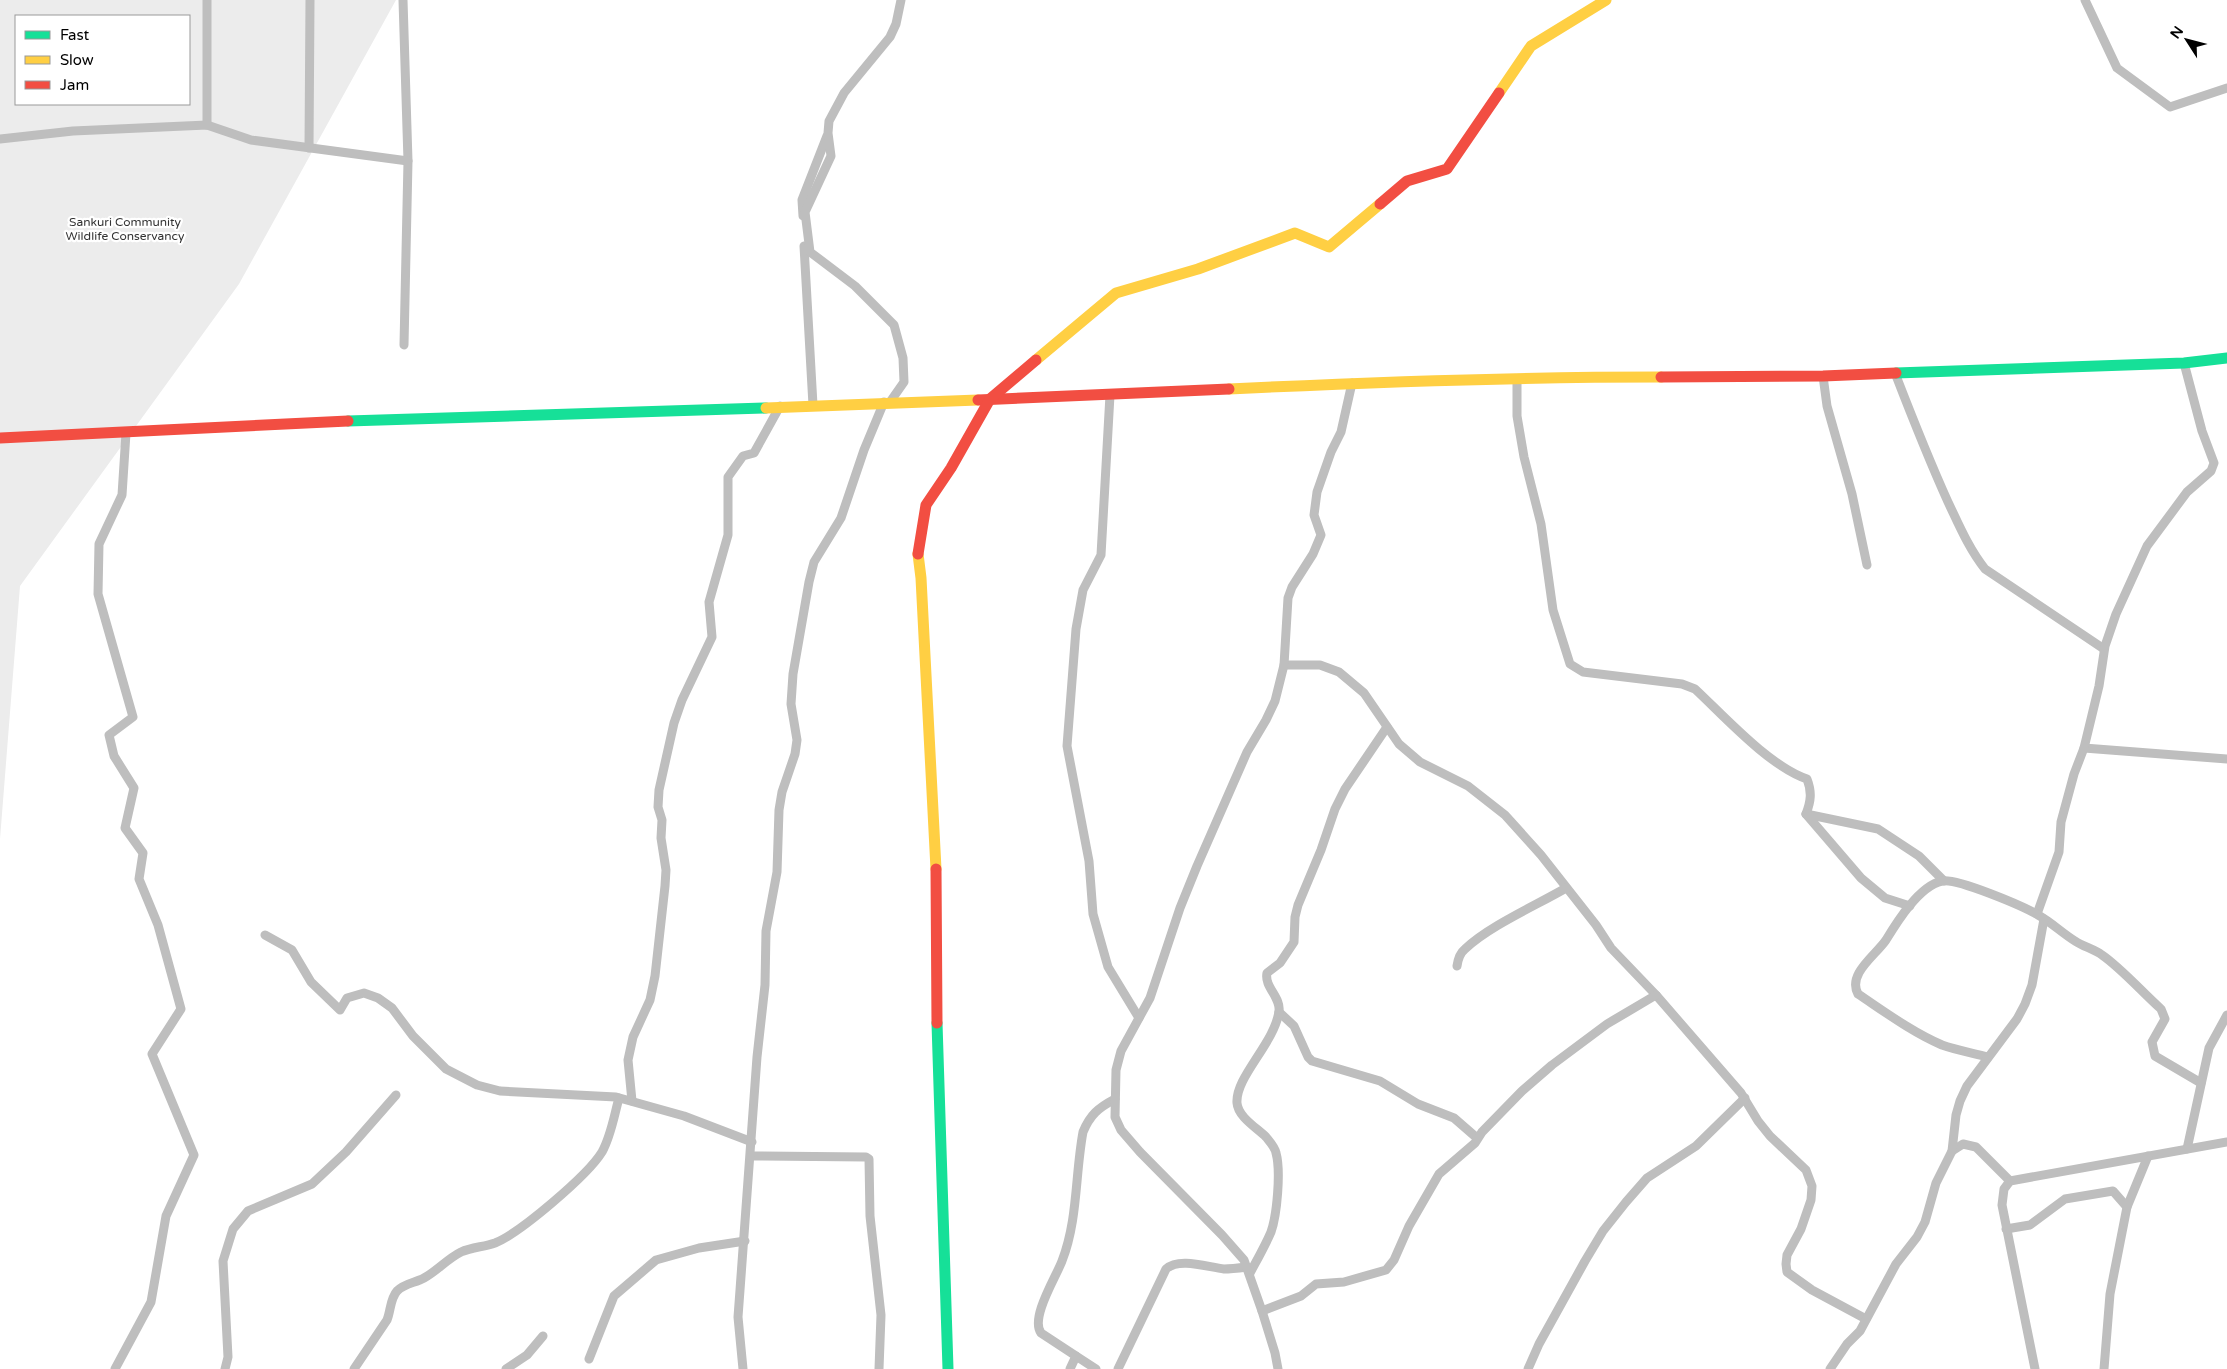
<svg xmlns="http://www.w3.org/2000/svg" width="2227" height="1369" viewBox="0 0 2227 1369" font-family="'Varela Round',sans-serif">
<rect width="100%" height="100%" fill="#fff"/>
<path fill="#ececec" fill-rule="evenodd" d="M0,0H396L239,284L20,586L0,839ZM16,16H189V104H16Z"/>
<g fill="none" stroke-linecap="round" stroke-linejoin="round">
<g stroke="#bebebe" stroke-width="9">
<path d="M207,0V125"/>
<path d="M403,0L408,161L404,345"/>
<path d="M2085,0L2117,68L2170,107L2227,88"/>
<path d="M0,139L73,131L207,125L251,140L408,161"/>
<path d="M309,148L310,0"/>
<path d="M803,216L802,200L827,136"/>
<path d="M804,246L813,405"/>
<path d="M1895,373C1912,417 1929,460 1948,502C1959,525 1969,549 1985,569L2104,649"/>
<path d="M1823,376L1827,406L1852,494L1867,565"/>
<path d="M1517,379V416L1524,457L1541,524L1553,610L1570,664L1583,672L1682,684L1695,689C1725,717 1769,766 1807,779C1812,792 1811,801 1806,814"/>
<path d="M1110,395L1101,555L1083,590L1076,629L1067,746L1089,861L1093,914L1108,967L1139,1018"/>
<path d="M890,402L904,382L903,358L894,325L855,286L810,252L805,212L831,156L828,133L829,121L844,93L890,37L896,24L901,0"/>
<path d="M1284,665H1320L1339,672L1364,693L1399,744L1420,762L1468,786L1505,815L1541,855L1596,925L1611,948L1656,995L1741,1093L1758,1121L1770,1136L1806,1170L1812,1186L1811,1200L1801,1229L1787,1255L1786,1264L1787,1272L1812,1290L1866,1319"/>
<path d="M2084,748L2227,759"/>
<path d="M1806,814L1878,829L1919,856L1944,881"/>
<path d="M1806,814L1861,878L1885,898L1910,906"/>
<path d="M2037,914L2059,852L2061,822L2074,774L2084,748L2099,686L2105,646L2116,614L2147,546L2187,492L2211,471L2214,463L2202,431L2184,363"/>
<path d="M265,935L292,950L311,982L340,1010L347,998L364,993L378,998L392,1008L413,1036L446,1069L477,1085L500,1091L616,1097L684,1116L752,1142"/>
<path d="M1457,966C1458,959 1460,953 1465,949C1489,926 1537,905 1566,888"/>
<path d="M1279,1012L1294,1026L1308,1057L1312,1061L1380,1081L1418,1104L1454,1118L1477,1138"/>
<path d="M1988,1057C1973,1053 1956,1050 1942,1045C1912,1032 1885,1012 1858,994C1847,974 1876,955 1886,940C1897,922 1919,886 1942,881C1957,878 2023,906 2038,915C2051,922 2062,933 2075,941C2084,947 2094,949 2102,955C2121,968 2143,993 2161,1009L2165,1019L2152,1042L2155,1056L2201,1083"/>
<path d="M632,1101L628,1060L633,1037L650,1000L655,976L665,886L666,870L661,838L662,820L658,807L659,790L674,723L682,700L712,637L709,602L728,535V477L743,456L754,453L780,406"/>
<path d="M2187,1149L2209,1048L2227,1015"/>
<path d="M1952,1151L1963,1144L1976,1147L2010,1181"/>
<path d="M751,1156L866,1157L869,1159L870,1216L881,1315L879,1369"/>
<path d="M2006,1229L2030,1225L2065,1199L2113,1191L2127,1207"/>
<path d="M1250,1273C1257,1260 1265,1246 1271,1232C1277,1215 1281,1171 1276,1153C1275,1147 1270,1142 1266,1137C1257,1128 1238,1117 1237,1103C1235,1077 1275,1043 1279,1011C1281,997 1264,987 1267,973L1280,963L1294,942L1295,917L1298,905L1321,850L1335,809L1345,789L1387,727"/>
<path d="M1262,1311L1301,1296L1316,1284L1344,1282L1386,1270L1394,1260L1409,1226L1439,1174L1475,1143L1482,1132L1522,1091L1552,1065L1607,1024L1656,995"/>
<path d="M1076,1356L1096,1369"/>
<path d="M589,1359L614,1296L656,1260L699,1248L745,1241"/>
<path d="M115,1369L151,1302L166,1216L194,1155L152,1054L181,1009L158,925L139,879L143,853L125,828L134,788L114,756L109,735L133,717L98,594L99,544L122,495L126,433"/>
<path d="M225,1369L228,1357L223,1261L233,1229L248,1211L312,1184L346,1152L396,1095"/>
<path d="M354,1369L387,1320C391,1310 390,1299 397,1291C405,1283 415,1283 424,1278C437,1271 447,1259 461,1252C472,1247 484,1247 495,1243C520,1233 588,1175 602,1152C611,1136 614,1116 619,1098"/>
<path d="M506,1369L527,1355L543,1336"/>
<path d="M743,1369L738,1317L740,1290L757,1057L765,985L766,931L777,872L779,810L782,792L795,754L797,740L791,704L793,674L809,582L814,562L841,518L864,450L884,402"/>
<path d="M1070,1369L1076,1356L1041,1333C1030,1318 1056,1277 1062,1261C1078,1220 1075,1175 1083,1132C1090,1115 1098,1108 1115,1099"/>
<path d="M1118,1369L1166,1269C1179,1257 1207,1267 1224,1269C1231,1269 1239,1268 1247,1267"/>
<path d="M1278,1369L1275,1353L1262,1311L1244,1260L1222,1235L1140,1152L1121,1130L1115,1117L1116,1070L1121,1051L1150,998L1180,908L1197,866L1247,752L1266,720L1275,701L1284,665L1288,598L1292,587L1313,554L1321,535L1314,515L1317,492L1331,452L1341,432L1352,383"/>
<path d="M1528,1369L1539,1344L1585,1261L1603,1231L1626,1202L1647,1178L1696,1146L1745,1098"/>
<path d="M1830,1369L1847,1344L1860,1331L1896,1264L1917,1237L1925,1222L1936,1183L1952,1151L1956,1115L1960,1101L1967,1086L2017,1019L2025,1004L2032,985L2044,919"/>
<path d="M2035,1369L2002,1205L2004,1189L2010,1181L2227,1142"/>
<path d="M2104,1369L2110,1294L2127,1207L2148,1156"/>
</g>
<g stroke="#16e098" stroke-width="11">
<path d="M1896,373L2184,363L2227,358"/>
<path d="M348,421L766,408"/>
<path d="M937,1023L948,1369"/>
</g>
<g stroke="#ffcf43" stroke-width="11">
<path d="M1499,93L1531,46L1606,0"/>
<path d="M1036,360L1116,293L1198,269L1295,233L1329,247L1380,204"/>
<path d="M1229,389C1373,382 1517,377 1661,377"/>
<path d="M766,408L978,400"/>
<path d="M918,554L921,578L936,869"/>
</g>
<g stroke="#f24e42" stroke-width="11">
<path d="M1380,204L1407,181L1447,169L1499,93"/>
<path d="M1661,377L1823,376L1896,373"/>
<path d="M978,400L1229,389"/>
<path d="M0,438L348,421"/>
<path d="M918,554L926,505L951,468L990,399L1036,360"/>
<path d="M936,869L937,1023"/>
</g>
</g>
<g text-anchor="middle" stroke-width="4.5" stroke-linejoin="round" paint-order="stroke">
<g font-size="12" fill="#333" stroke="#fff">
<text x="125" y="226">Sankuri Community<tspan x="125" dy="14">Wildlife Conservancy</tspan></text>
</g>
</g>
<rect x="15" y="15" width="175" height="90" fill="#ffffff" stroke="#999999"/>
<rect x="25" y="31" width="25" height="8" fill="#16e098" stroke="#999999"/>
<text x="60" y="40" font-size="15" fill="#000000">Fast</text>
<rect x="25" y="56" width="25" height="8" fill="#ffcf43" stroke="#999999"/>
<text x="60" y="65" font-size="15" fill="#000000">Slow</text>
<rect x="25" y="81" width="25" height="8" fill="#f24e42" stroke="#999999"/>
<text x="60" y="90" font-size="15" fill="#000000">Jam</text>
<g transform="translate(2187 40) rotate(306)" stroke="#ffffff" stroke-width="4" paint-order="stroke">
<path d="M0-4L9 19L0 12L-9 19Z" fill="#000000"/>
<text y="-8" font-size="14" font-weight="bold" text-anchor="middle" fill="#000000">N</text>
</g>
</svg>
